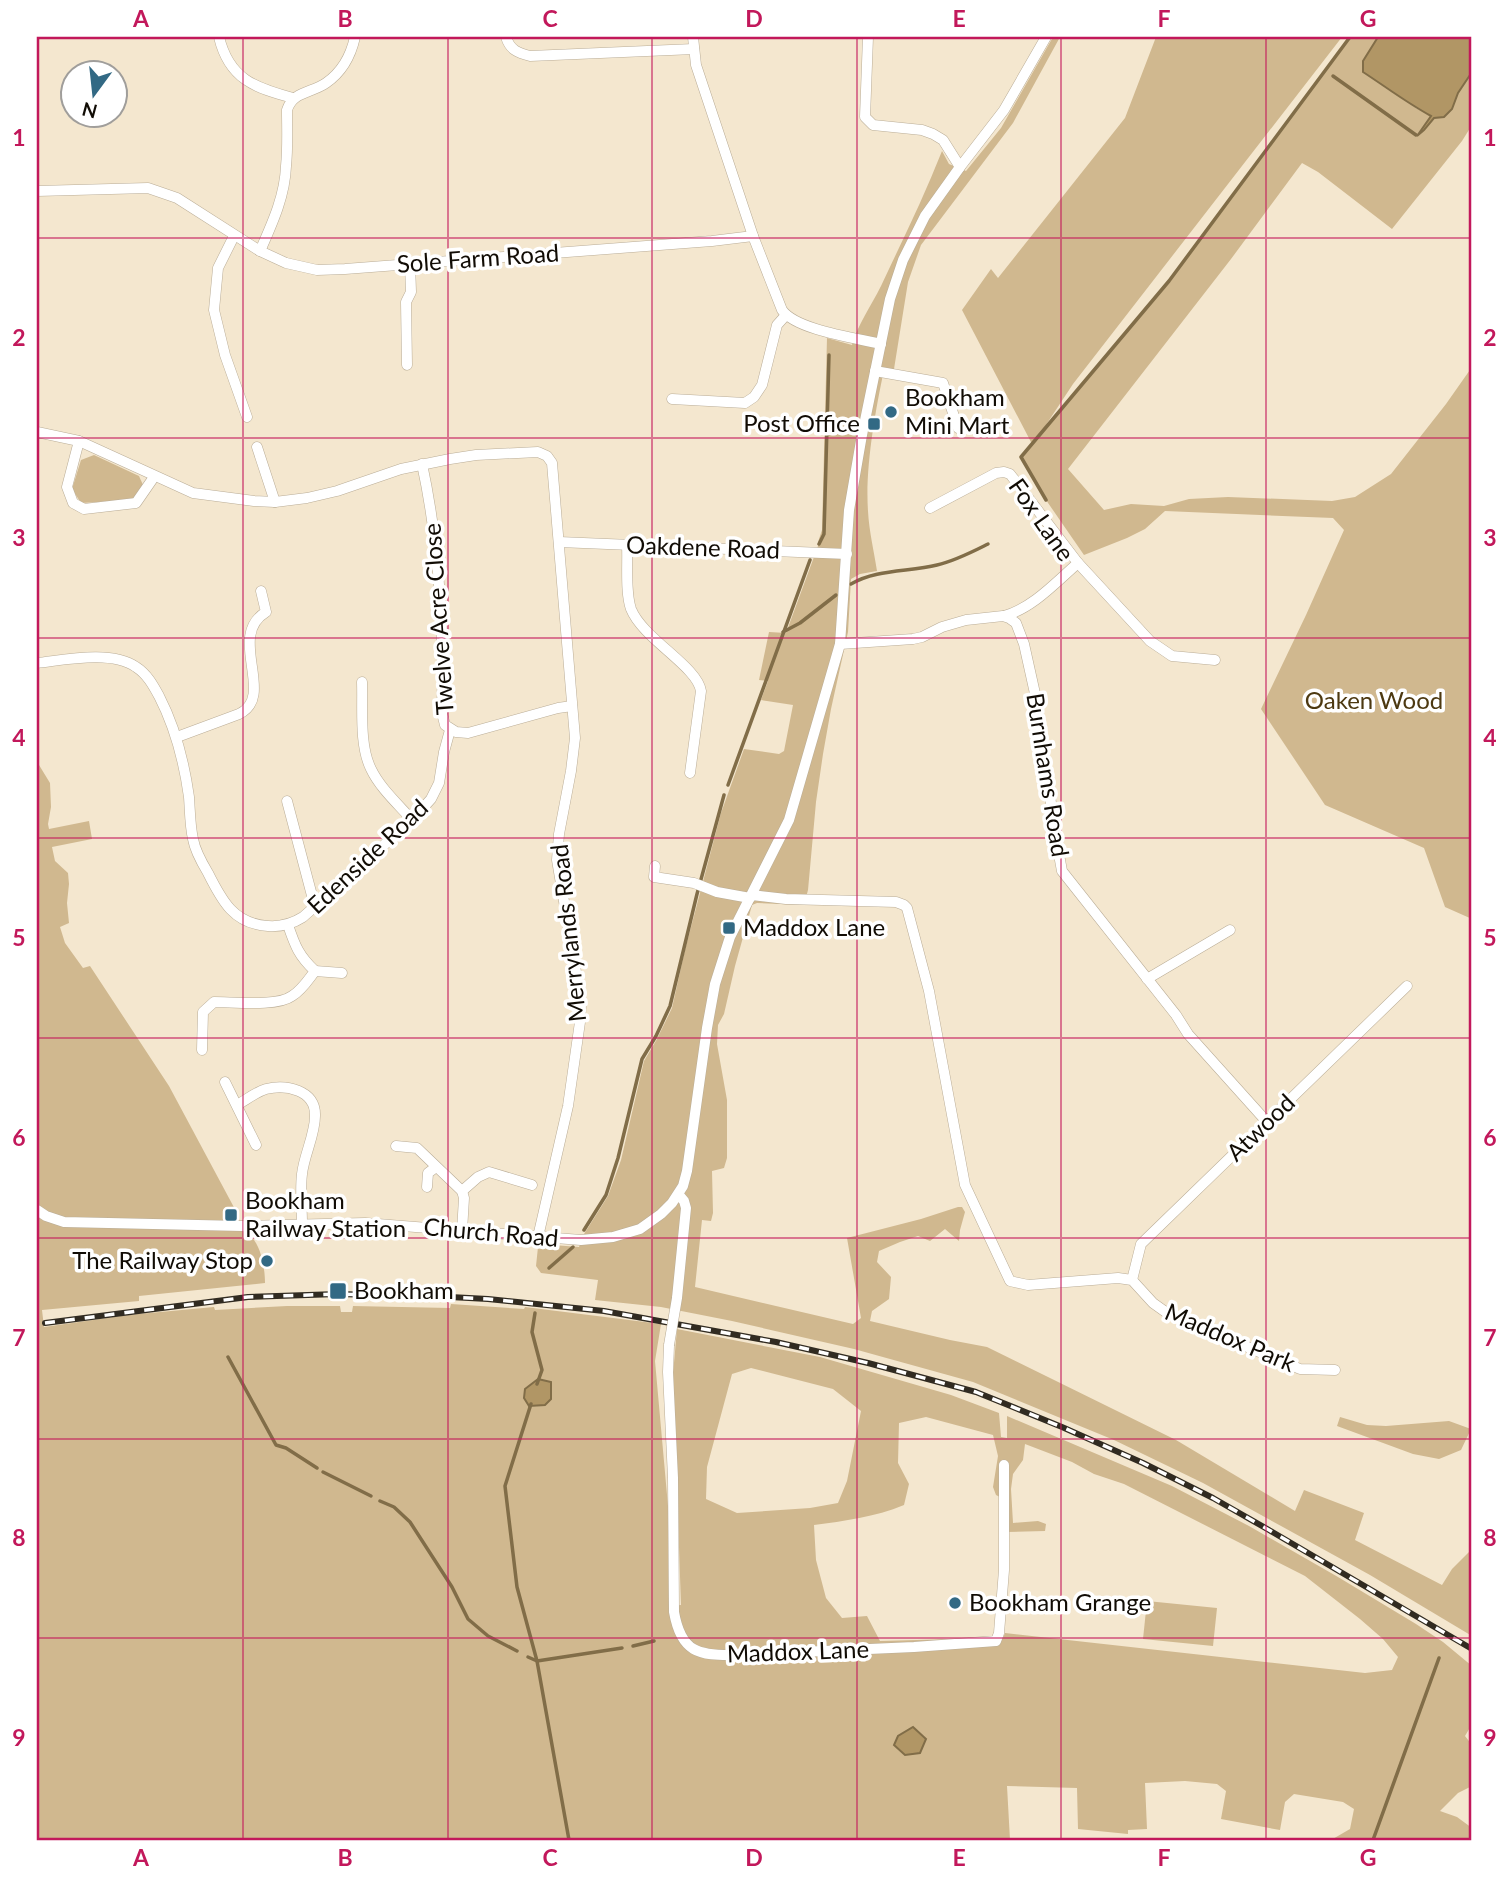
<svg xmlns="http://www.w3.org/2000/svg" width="1509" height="1877" viewBox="0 0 1509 1877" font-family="Lato,sans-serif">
<rect width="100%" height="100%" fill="#f4e7cf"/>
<g fill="#d0b88f" fill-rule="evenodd">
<path d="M1053,37H1060L1013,123L921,245L908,282L894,369L884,370C875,412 865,469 868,511C869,531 874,551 877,571L860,574L851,579L848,632L831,709L823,754L816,802L808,890L804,905L757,903L752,905L735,966L724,1014L718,1025L717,1044L727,1100V1158L724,1168L712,1171L713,1213L711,1221L702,1220L695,1287L853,1324L861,1318L847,1238L921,1219L958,1207H962L965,1212L960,1230L959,1241L945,1229L930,1241L918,1236L900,1242L879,1251L877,1262L891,1277L889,1299L872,1311L870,1321L950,1340L987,1347L1176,1440L1295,1511L1304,1490L1364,1513L1355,1540L1442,1585L1452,1569L1472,1549V1636L1370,1575L1203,1483L1114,1440L973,1382L854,1349L732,1321L661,1307L595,1300L598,1280L541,1273L536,1266L538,1247L540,1244L579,1247L584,1234L608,1196L621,1160L644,1061L657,1039L672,1008L685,950L721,813L744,749L779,754L784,751L793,705L761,700L768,681L759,680L769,632L786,633L818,546V542L822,530L827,338L852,345C858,324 871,306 881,286C902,241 924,197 942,151L949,164L966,171L1001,128Z"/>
<path d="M1156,37H1342L1073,384L1038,437L1169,281L1350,37H1378L1363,61L1416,108L1431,116L1417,135L1424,130L1434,117L1440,118L1452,109L1457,93L1472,72V125L1462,141L1392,229L1318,172L1302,163L1231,259L1068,469L1104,510L1131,504L1164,506L1189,499L1228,497L1332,501L1355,497L1391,474L1446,404L1472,367V919L1445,907L1424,848L1325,805L1261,709L1306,615L1344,530L1333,518L1165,511L1145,529L1127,538L1084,555L1046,500L1021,457L1032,444L962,310L991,269L998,278L1125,118Z"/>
<path d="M94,455L139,476L143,485L133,500L81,503L72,489L81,460Z"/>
<path d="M37,752L39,765L50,783L51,807L48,824L49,829L89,821L92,839L52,847L55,861L68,873L69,884L67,903L69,923L60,927L65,943L83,968L90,966L169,1086L237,1213L243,1232C260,1236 265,1267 265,1283L139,1296V1301L42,1310L44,1327L128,1315L214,1307L215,1310L287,1306H340L341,1312H352L353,1306L450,1308L451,1304L524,1309L525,1307L661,1324L655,1361L668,1506L669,1606L681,1605L673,1374L677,1329L820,1357L951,1395L999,1413L1001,1437L1007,1438V1416L1172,1486L1249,1526L1338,1577L1416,1624L1443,1642L1472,1666V1724L1465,1736L1472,1745V1786L1458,1793L1440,1811L1457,1817L1472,1828L1470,1840H1331L1350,1829L1354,1809L1343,1802L1294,1794L1285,1802L1280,1830L1221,1819L1226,1791L1217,1784L1185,1781L1145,1783L1147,1829L1128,1830V1834L1078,1829L1077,1788L1007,1786L1010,1840H37ZM751,1368L833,1389L861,1411L847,1481L838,1503L810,1508L737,1513L706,1499L707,1467L732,1374ZM926,1417L993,1435L998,1456L993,1487L996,1495L1006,1500L1007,1532L1045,1531L1046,1524L1038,1521L1013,1523L1011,1489L1013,1474L1023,1460L1025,1444L1072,1462L1094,1474L1124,1484L1305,1576L1360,1619L1383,1639L1398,1657L1392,1670L1365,1673L1005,1633L1003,1638L996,1636L954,1639L880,1641L867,1616L842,1618L826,1598L816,1560L814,1525C844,1521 875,1517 904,1505L909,1484L898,1463L899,1423Z"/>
<path d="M1340,1417L1367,1425L1386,1426L1449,1421L1471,1429L1461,1450L1439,1459L1413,1454L1337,1426Z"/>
<path d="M1147,1601L1217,1608L1213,1646L1143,1639Z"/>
</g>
<g fill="#b19665" stroke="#816d48" stroke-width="2">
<path d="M1378,37H1472V72L1458,93L1452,109L1444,117L1434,118L1424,130L1417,136L1431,116C1407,103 1386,87 1363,72V61Z"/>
<path d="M538,1379L551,1382V1399L545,1405L529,1406L524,1398L525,1389Z"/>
<path d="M913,1727L926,1739L920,1753L905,1755L894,1745L898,1736Z"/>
</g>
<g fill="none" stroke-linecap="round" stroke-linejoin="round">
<g stroke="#816d48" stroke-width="3.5">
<path d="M1333,76L1416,135"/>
<path d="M1046,500L1021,457L1169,281L1350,37"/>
<path d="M819,544L824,534L829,355"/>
<path d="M851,584C876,569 909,572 937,565C955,561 972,552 988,544"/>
<path d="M783,632L800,623L836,595"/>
<path d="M728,785L810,560"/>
<path d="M584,1230L606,1195L618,1158L642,1059L656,1036L670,1006L697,894L724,795"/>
<path d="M549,1268L573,1247"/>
<path d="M535,1313L532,1332L542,1370L537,1384"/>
<path d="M228,1357L276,1445L286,1448L317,1468"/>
<path d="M531,1404L505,1486L517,1587L537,1661L569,1840"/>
<path d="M323,1472L371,1496"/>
<path d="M380,1501L394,1507L410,1522L452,1587L468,1619L488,1636L517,1651"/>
<path d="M633,1646L654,1641"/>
<path d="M528,1657L537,1661L622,1648"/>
<path d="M1373,1840L1439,1658"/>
</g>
<defs>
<g id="minor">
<path d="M219,37C229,79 255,88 293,98"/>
<path d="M506,37C510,50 518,53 530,56L694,49"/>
<path d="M693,37L696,65L753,236L782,310C796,330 856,338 881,344"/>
<path d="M868,37L865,117L873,125L922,130L933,134L943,140L960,167"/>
<path d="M37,191L148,188L177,198L260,251L286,263L317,270L345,269L712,241L753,236"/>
<path d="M234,236L218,268L214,310L225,355L247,417"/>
<path d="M260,251C272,224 285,196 286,166C288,147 287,128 287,110C293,91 312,93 326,83C342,72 351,55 355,37"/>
<path d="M407,365L406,302L411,292L410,264"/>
<path d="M875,371L943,383L958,428"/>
<path d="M672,399L745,403L754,397L762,385L777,325L786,315"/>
<path d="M37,432L79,441L193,493L254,501L275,502L307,498L337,491L401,469L450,459L476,455L538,452L547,456L552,463L575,738L571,771L559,834L557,860L576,972L581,1005L580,1022L568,1106L538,1237"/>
<path d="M79,441L67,487L73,503L84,509L136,503L154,477"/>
<path d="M257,447L275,502"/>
<path d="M422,464C440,547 444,630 442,713L445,725L456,732L468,733L558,708L572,706"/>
<path d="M930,508L996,473L1004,472L1010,474L1078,563C1056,582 1033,608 1004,616"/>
<path d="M559,542L847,554"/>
<path d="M627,544C628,563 625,592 631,609C643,639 697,666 701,691L690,773"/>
<path d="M1078,563L1150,641L1172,656L1215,660"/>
<path d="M840,644L913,639L922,637L942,627L966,620L1003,616L1009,618L1016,623L1024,644L1036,698L1056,838L1062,871L1176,1015L1188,1034L1267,1122"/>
<path d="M37,663C65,660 111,650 136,667C147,674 153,685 159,696C175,727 184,761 189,797C190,811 190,826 193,839C195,851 202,863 208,873C222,901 234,924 268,926C281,927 292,924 303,917L412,820L431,799L439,783L444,752L450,730"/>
<path d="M362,682C363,708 359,745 371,769C380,788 398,804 412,820"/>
<path d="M177,737L239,714C277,696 226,636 266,612L261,591"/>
<path d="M287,801L315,907"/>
<path d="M655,866L654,877L694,883L717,892L750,898"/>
<path d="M752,895L786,899L896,902L904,905L907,908L929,991L965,1185L1010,1281L1028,1285L1118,1278L1132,1280L1153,1303L1167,1313L1300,1369L1335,1370"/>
<path d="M315,971L342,973"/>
<path d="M1147,979L1230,930"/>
<path d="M202,1050L203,1012L214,1002C234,1002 277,1007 292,996C302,990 308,980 315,971C299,956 295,946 288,925"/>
<path d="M225,1082L256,1145"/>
<path d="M237,1105C246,1100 256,1092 266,1089C286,1084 316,1090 315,1116C315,1135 304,1155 302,1174C300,1190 302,1208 302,1224"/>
<path d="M396,1146L417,1148L462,1191L464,1198L462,1231"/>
<path d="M427,1187L428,1173L436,1167"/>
<path d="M462,1191L478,1177L489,1172L532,1185"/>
<path d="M37,1210L46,1216L64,1222L242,1226L365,1223L581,1240L613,1237L640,1229L661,1214L672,1203L683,1186L687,1171L707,1028L715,984L730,937L789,820L840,644L849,510L862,435L890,299L903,260L925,216L960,167L1004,110L1046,37"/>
<path d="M1132,1280L1141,1244L1407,986"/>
<path d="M677,1298L686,1208L684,1201L679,1195"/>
<path d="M669,1345L668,1372L673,1478L674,1612C681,1652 698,1656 736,1655L914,1647L996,1641L999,1633L1004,1570V1465"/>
</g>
</defs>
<use href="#minor" stroke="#baad97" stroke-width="11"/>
<use href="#minor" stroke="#fff" stroke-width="10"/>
<defs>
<path id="rail" d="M45,1323L248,1297L338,1294L450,1297L488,1299L604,1311L776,1342L868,1363L976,1392L1062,1427L1143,1463L1213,1498L1269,1530L1472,1649"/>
</defs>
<use href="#rail" stroke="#312b21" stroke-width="6"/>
<use href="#rail" stroke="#fff" stroke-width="3.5" stroke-dasharray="10" stroke-linecap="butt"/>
<defs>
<path id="minor-bridge" d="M669,1345L677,1298"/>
</defs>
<use href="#minor-bridge" stroke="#baad97" stroke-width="11" stroke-linecap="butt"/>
<use href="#minor-bridge" stroke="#fff" stroke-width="10"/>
</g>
<path fill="none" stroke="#c2185b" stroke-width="2" stroke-opacity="0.55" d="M243,37V1840M448,37V1840M652,37V1840M857,37V1840M1061,37V1840M1266,37V1840M37,238H1472M37,438H1472M37,638H1472M37,838H1472M37,1038H1472M37,1238H1472M37,1439H1472M37,1638H1472"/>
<g fill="#326984" stroke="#fff" stroke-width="2.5">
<circle cx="891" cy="412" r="7"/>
<rect x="867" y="417" width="14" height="14" rx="3.5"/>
<rect x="722" y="921" width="14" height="14" rx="3.5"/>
<rect x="224" y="1208" width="14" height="14" rx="3.5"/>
<circle cx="267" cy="1261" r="7"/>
<rect x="329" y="1282" width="18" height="18" rx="3.5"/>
<circle cx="955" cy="1603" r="7"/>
</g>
<g text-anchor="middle" stroke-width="7" stroke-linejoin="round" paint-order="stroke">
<g font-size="24" fill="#110c05" stroke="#fff">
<text transform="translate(478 259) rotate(-4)" y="8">Sole Farm Road</text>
<text transform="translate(1041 520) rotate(55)" y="8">Fox Lane</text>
<text transform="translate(703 548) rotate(2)" y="8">Oakdene Road</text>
<text transform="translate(439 619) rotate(-94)" y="8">Twelve Acre Close</text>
<text transform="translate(1047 775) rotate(81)" y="8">Burnhams Road</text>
<text transform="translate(368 857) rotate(-43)" y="8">Edenside Road</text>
<text transform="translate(569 933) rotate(-96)" y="8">Merrylands Road</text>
<text transform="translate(1261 1128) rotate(-44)" y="8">Atwood</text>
<text transform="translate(491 1233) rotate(5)" y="8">Church Road</text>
<text transform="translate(1230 1338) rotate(23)" y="8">Maddox Park</text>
<text transform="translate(798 1652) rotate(-2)" y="8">Maddox Lane</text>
</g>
<g font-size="24" fill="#110c05" stroke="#fff" text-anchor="start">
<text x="905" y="406">Bookham<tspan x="905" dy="28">Mini Mart</tspan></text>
<text x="860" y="432" text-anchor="end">Post Office</text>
<text x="743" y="936">Maddox Lane</text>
<text x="245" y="1209">Bookham<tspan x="245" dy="28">Railway Station</tspan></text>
<text x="253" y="1269" text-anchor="end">The Railway Stop</text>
<text x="354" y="1299">Bookham</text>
<text x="969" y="1611">Bookham Grange</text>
</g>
<g font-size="24" fill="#4d3911" stroke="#fff">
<text x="1374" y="709">Oaken Wood</text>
</g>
</g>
<rect width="1509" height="1877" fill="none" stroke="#ffffff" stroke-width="77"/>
<g transform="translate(94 94) rotate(195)"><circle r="33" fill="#ffffff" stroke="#a09e9b" stroke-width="2"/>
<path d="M0-5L12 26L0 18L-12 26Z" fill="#326984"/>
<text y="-10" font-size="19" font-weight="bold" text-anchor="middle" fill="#110c05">N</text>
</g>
<rect x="38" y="38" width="1432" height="1801" fill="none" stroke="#c2185b" stroke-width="2.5"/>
<g font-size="23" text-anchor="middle" font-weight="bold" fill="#c2185b">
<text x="141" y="27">A</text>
<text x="345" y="27">B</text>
<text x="550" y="27">C</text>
<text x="754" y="27">D</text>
<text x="959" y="27">E</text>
<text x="1164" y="27">F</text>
<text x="1368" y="27">G</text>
<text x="19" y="146">1</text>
<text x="1490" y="146">1</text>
<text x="19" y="346">2</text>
<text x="1490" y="346">2</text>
<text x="19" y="546">3</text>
<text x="1490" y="546">3</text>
<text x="19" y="746">4</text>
<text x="1490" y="746">4</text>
<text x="19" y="946">5</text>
<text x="1490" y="946">5</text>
<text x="19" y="1146">6</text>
<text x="1490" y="1146">6</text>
<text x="19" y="1346">7</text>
<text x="1490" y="1346">7</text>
<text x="19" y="1546">8</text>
<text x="1490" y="1546">8</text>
<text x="19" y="1746">9</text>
<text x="1490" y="1746">9</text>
<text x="141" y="1866">A</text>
<text x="345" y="1866">B</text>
<text x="550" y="1866">C</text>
<text x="754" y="1866">D</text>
<text x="959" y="1866">E</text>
<text x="1164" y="1866">F</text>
<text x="1368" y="1866">G</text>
</g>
</svg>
